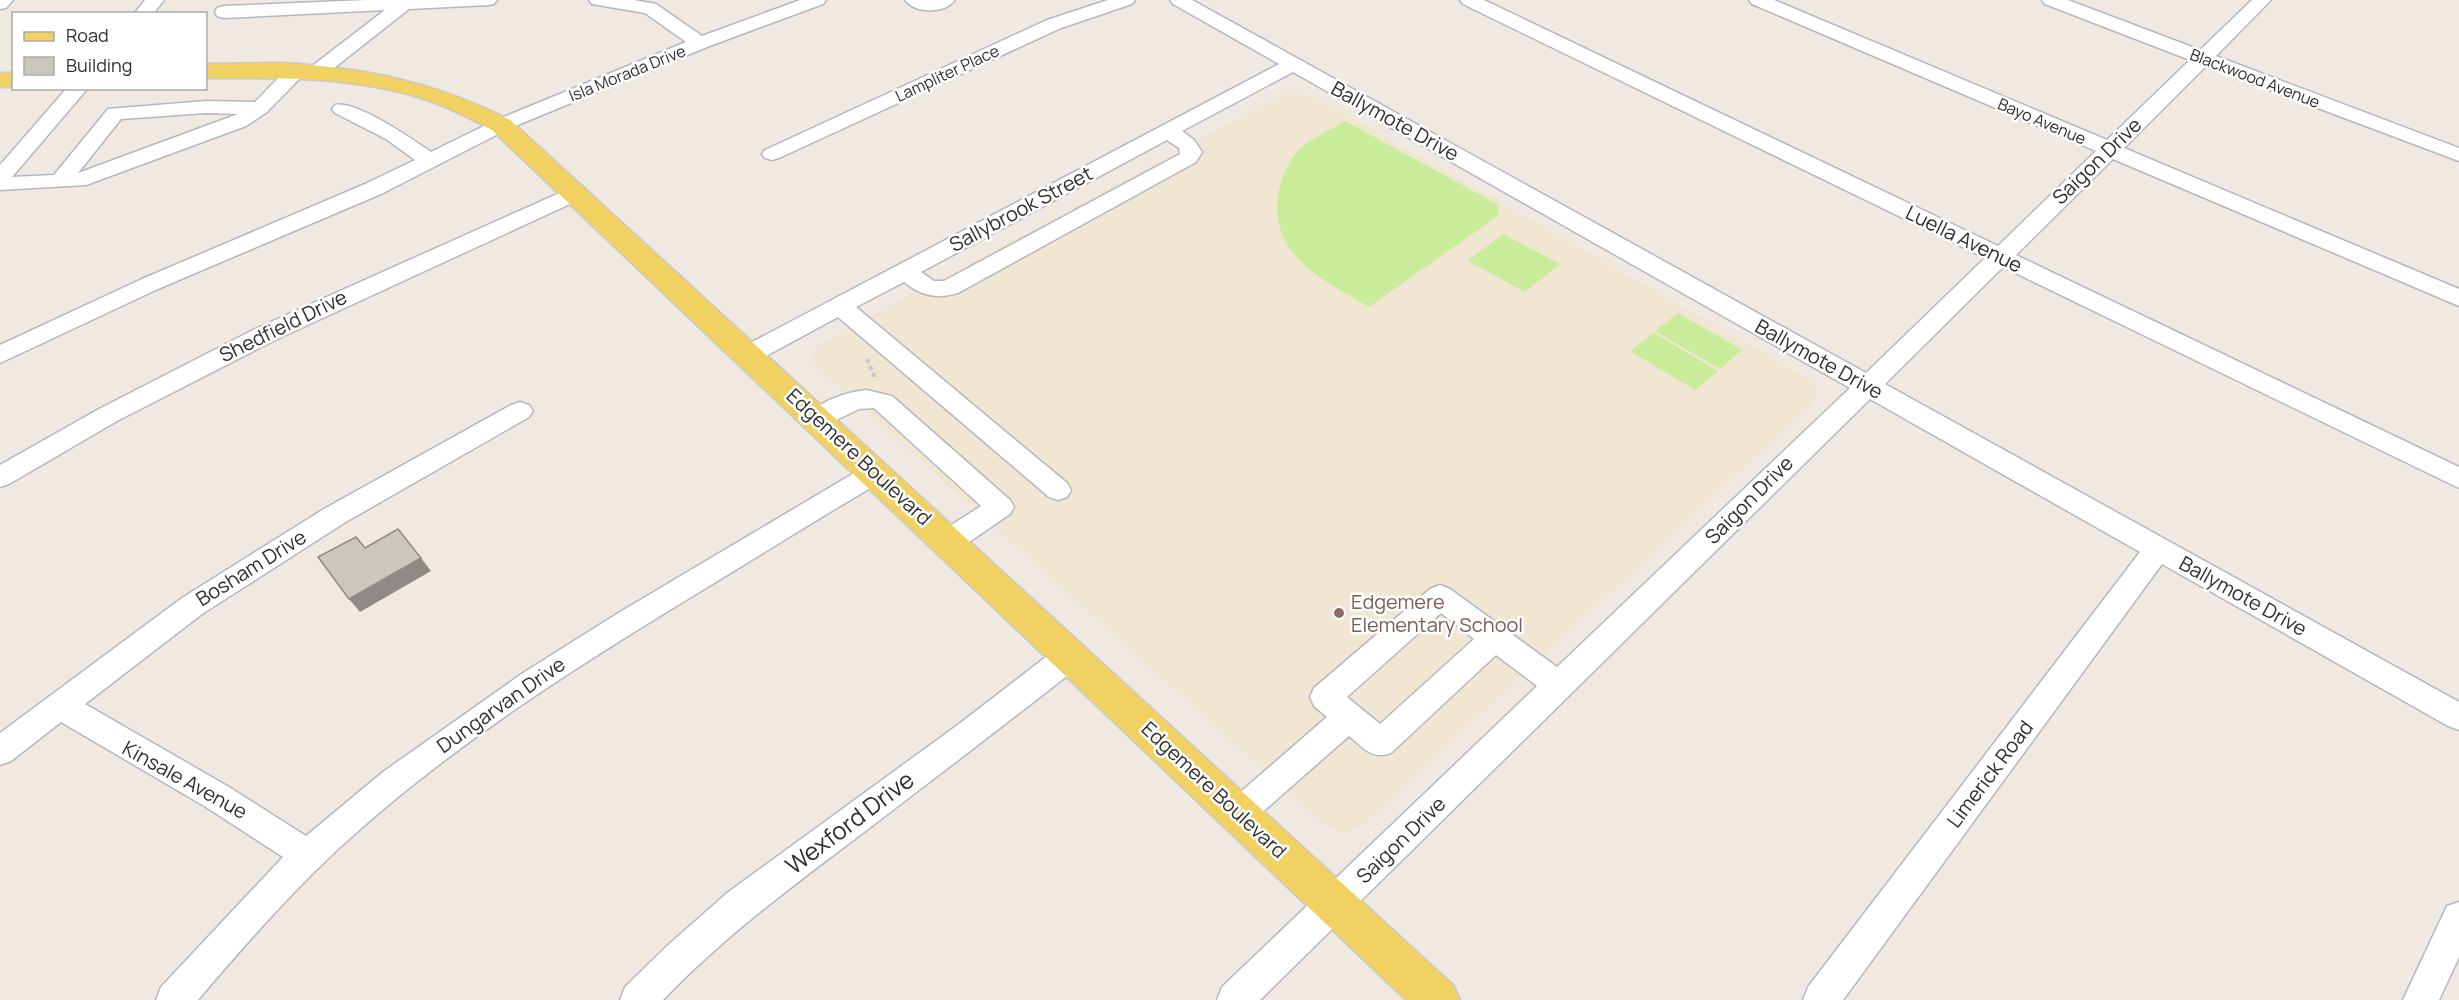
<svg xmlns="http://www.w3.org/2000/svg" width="2459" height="1000" viewBox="0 0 2459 1000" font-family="Manrope,sans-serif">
<rect width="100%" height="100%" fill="#efe9e1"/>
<path fill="#f0e6d1" d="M1296,93L1318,98L1804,376L1815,385L1817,392L1813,403L1365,823L1345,833L1328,828L812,363L813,352L820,344L1281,95Z"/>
<g fill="#c9ec9a">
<path d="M1345,121L1497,204L1499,215L1369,307C1325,281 1269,256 1278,195C1281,180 1287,162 1299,150C1310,138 1331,130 1345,121Z"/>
<path d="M1503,234L1560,264L1525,292L1468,261Z"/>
<path d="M1678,313L1742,350L1720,369L1655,331Z"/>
<path d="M1654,333L1718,371L1695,390L1630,351Z"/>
</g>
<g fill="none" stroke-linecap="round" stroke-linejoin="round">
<defs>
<g id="minor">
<path d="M0,0H13L6,8L0,9Z"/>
<path d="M145,0H164L153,14H134Z"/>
<path d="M367,0H497L494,4L488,5L409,9L325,75H311L308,71L311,67L385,10L224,18L217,16L215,12L217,8L224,6Z"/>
<path d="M589,0H634L656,4L702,36L800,0H826L823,4L707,47L508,129L381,194L158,289L0,363V345L142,279L365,184L415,160L386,139L335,113L332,109L335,105C356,100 412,139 431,152L494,121L686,42L645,13L598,5L592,4Z"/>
<path d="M905,0H955C944,14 916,14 905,0Z"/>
<path d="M1108,0H1135L1132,4L1061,28L779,158L772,160L765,158L762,154L765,150L1047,20Z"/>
<path d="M1170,0H1192L1866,373L1985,258L1463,4L1460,0H1484L1998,246L2096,151L1752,4L1749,0H1774L2107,140L2190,60L2045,4L2042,0H2068L2200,50L2252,0H2271L2216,56L2459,148V161L2206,66L2124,148L2459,289V306L2113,159L2016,255L2459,467V488L2003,267L1885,384L2459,702V730L2448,726L2162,564L1843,1000H1803L1808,987L2140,552L1870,399L1260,1000H1217L1222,987L1537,686L1496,655L1391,753C1371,760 1364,748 1349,736L1250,823L1239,828L1228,823L1223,813L1228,803L1327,717L1314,706L1310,697L1314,688L1430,589L1440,585L1450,589L1557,667L1850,388L1293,72L1182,131L1194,140L1202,152L1196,162L958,293C937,299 921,296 904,282L856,307L1067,483L1071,490L1067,497L1058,500L1049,497L838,317L757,361L748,363L739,361L736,355L739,349L1279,64L1173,4ZM1167,140L1179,148L1180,154L944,281H934L921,272ZM1441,613L1474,639L1380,724L1347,697Z"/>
<path d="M297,64L304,66L307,70L304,74L267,112L246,126L86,185L0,190V165L67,88H88L12,177L54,175L108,109L206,101L255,102L290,66ZM206,113L238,114L78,173L121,119Z"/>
<path d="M575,186L583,188L586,193L583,198L273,341L117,421L9,484L0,487V465L99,409L255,329Z"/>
<path d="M866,390L892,396L1010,500L1014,507L1010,514L959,549L949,552L939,549L935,541L939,533L981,506L874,408L859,409L818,429L809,426L805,420C815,402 846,392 866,390Z"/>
<path d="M520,402L529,405L533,411L529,417L344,523L202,614L85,704L229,787L306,836L383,772L523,673L620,612L866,466L875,463L884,466L888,473L884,480C824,515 765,552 706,588C577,666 447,748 336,851C287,897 242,948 198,1000H156L161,987L283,857L206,807L61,722L11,761L0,765V733L182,598L324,509L511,405Z"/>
<path d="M1071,643L1082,646L1086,655L1082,664C1014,718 945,770 876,823C802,879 727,933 663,1000H620L625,987L667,946L727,893L959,724L1060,646Z"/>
<path d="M2459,902V957L2439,1000H2403L2447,906Z"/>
</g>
<g id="major">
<path d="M282,63C366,68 435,82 510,120L1453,985L1460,1000H1406L492,130C469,118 446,106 421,98C350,76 278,78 206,78V64Z"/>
<rect x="0" y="73" width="14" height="14"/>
</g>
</defs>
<use href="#minor" stroke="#b4b7c1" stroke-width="3"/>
<use href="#major" stroke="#c9c9c9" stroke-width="3"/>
<path stroke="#c9c9c9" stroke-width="4" stroke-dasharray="4.5 3" stroke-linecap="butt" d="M867,359L876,380"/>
<use href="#minor" fill="#fff" fill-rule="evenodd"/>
<use href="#major" fill="#f2d163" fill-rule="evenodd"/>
</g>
<path fill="#8e8b86" d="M421,558L431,571L360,612L349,599Z"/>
<path fill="#cbc7bf" stroke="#8e8b86" stroke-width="1.5" d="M398,529L421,558L349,599L318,557L356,537L365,548Z"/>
<circle fill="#8d6e63" stroke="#fff" stroke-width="2" cx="1339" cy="613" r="6"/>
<g text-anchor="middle" stroke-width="5" stroke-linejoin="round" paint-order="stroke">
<g font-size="16" fill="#2e2e2e" stroke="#fff">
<text transform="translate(627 73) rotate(-22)" y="6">Isla Morada Drive</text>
<text transform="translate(947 73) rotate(-25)" y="6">Lampliter Place</text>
<text transform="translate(2255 78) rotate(21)" y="6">Blackwood Avenue</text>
<text transform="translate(2042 121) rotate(23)" y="6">Bayo Avenue</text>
</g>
<g font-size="20" fill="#2e2e2e" stroke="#fff">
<text transform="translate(1395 121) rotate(29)" y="7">Ballymote Drive</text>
<text transform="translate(2097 161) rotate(-44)" y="7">Saigon Drive</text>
<text transform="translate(1021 209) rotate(-28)" y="7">Sallybrook Street</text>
<text transform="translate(1964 239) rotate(26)" y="7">Luella Avenue</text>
<text transform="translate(283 326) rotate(-26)" y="7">Shedfield Drive</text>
<text transform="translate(1819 359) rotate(29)" y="7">Ballymote Drive</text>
<text transform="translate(859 457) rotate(43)" y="7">Edgemere Boulevard</text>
<text transform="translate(1749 500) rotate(-45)" y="7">Saigon Drive</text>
<text transform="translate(251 568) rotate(-32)" y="7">Bosham Drive</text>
<text transform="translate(2243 596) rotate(29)" y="7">Ballymote Drive</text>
<text transform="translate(501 705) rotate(-35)" y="7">Dungarvan Drive</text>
<text transform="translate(1990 774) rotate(-53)" y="7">Limerick Road</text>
<text transform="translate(185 780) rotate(29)" y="7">Kinsale Avenue</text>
<text transform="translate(1214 790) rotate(43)" y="7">Edgemere Boulevard</text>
<text transform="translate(1401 840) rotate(-44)" y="7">Saigon Drive</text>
</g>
<g font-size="20" fill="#785e54" stroke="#fff" text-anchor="start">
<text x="1351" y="609">Edgemere<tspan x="1351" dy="23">Elementary School</tspan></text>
</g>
<g font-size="24" fill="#2e2e2e" stroke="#fff">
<text transform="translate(850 823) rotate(-37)" y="8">Wexford Drive</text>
</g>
</g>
<rect x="12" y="12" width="195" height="78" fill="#ffffff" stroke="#ababab" stroke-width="1.5"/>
<rect x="24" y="32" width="30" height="9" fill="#f2d163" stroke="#ababab" stroke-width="1.5"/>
<text x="66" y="42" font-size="18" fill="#2e2e2e">Road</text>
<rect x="24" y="57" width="30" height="18" fill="#cbc7bf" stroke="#ababab" stroke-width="1.5"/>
<text x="66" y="72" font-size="18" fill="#2e2e2e">Building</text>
</svg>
